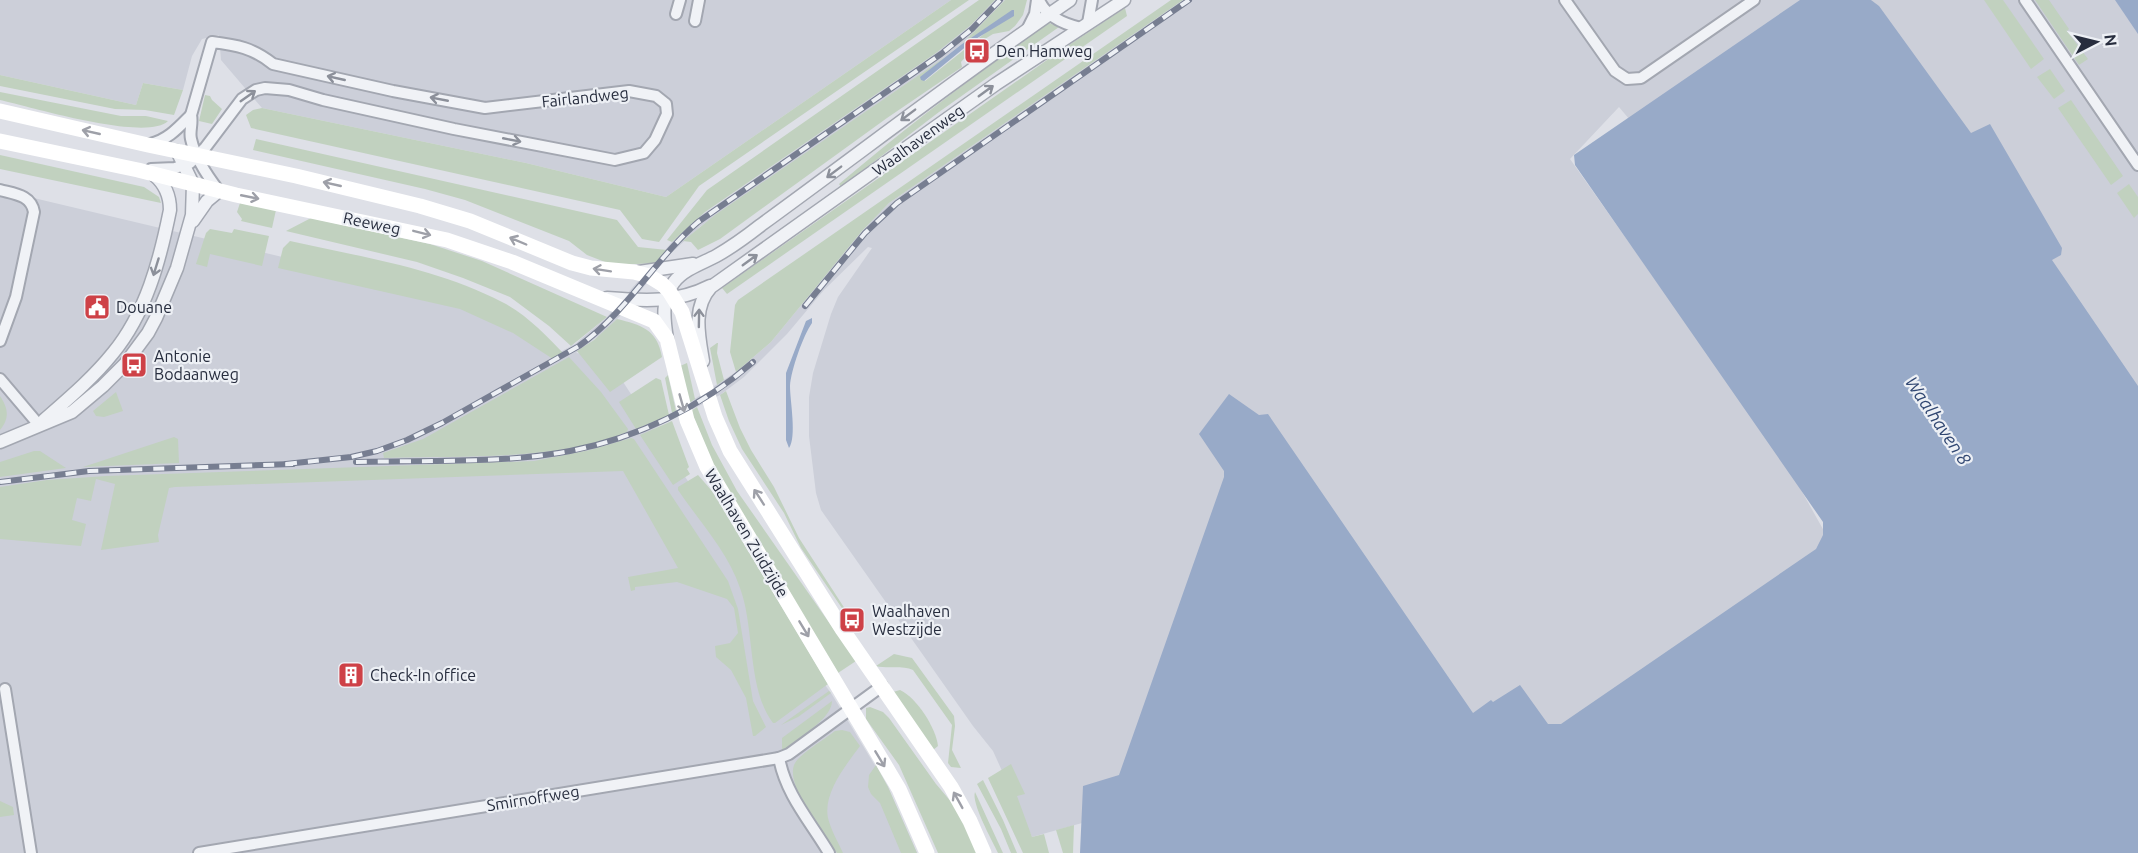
<svg xmlns="http://www.w3.org/2000/svg" width="2138" height="853" viewBox="0 0 2138 853" font-family="Ubuntu,sans-serif">
<rect width="100%" height="100%" fill="#dee0e7"/>
<g fill="#cccfd9">
<path d="M0,0H951L666,197L526,163L262,108L221,60L219,35L202,39L192,56L183,90L143,83L136,105L0,75Z"/>
<path d="M995,0H1005L962,44L948,55L701,226L669,255L623,313L605,331L576,353L606,356L650,423L676,411L736,372L771,342L862,231L889,203L1183,0H2138V406L1635,126L1619,107L1570,159L1791,472L1838,556L1486,770L1237,480L1101,824L1082,823L1032,837L993,751L973,726L821,510L816,493L809,436V397L813,373L831,314L838,297L872,248L868,247L824,290L787,334L744,377L720,395L654,429L792,641L831,693L888,787L917,853H0V190L392,283L466,306L545,350L562,351L575,344L607,317L672,242L696,219L936,53L971,25Z"/>
</g>
<g fill="#c1d1bf">
<path d="M951,0H969L699,186L659,242L642,239L620,210L251,128L246,115L253,110L262,108L526,163L666,197Z"/>
<path d="M979,0H995L971,25L936,53L705,212L672,242L667,240L707,190Z"/>
<path d="M1005,0H1027L1023,15L1015,26L1009,31L993,34L977,44L961,62L962,67L887,118L720,239L698,250L691,242L683,241L715,215L948,55L921,77L925,81L1014,10L962,44Z"/>
<path d="M1171,0H1183L889,203L862,231L771,342L736,372L730,352L735,305L738,300Z"/>
<path d="M1984,0H2003L2044,59L2031,69Z"/>
<path d="M2035,0H2049L2069,29L2067,31L2088,59L2079,65Z"/>
<path d="M1125,8L1127,16L727,294L722,288L1057,53Z"/>
<path d="M1049,23L1059,27L939,112L841,187L839,184C906,127 976,74 1049,23Z"/>
<path d="M2050,69L2065,91L2054,99L2037,77Z"/>
<path d="M0,75L136,105L143,83L183,90L174,115L145,110L115,109L0,86Z"/>
<path d="M0,92L121,116H146L168,121C147,142 31,107 0,100Z"/>
<path d="M205,95L210,96L212,100L222,109L212,124L199,121Z"/>
<path d="M2071,100L2123,176L2111,185L2058,108Z"/>
<path d="M256,139L617,220L638,247L667,250L655,263L619,265L605,262L587,255L569,241L465,200L425,189L253,150Z"/>
<path d="M0,155L144,187L159,197L161,203L0,169Z"/>
<path d="M2129,184L2138,197V214L2134,218L2117,193Z"/>
<path d="M240,203L276,210L272,228L241,221L242,219L237,212Z"/>
<path d="M311,218L430,244L482,261L607,317L571,346L549,326L510,297L463,278L417,262L286,231Z"/>
<path d="M210,229L232,233L234,229L269,236L262,266L210,254L207,267L196,264L206,233Z"/>
<path d="M290,241C361,257 437,268 502,302C526,314 547,336 565,355L556,361L513,333L460,309L278,268L283,248Z"/>
<path d="M617,319C641,325 657,329 662,357L610,392L577,351L594,340Z"/>
<path d="M717,343H718L717,353L724,380L717,385L710,348Z"/>
<path d="M569,357L601,392L628,429L627,432C553,462 462,455 384,458L383,453L423,439Z"/>
<path d="M687,363L695,399L688,404L680,366Z"/>
<path d="M668,375L676,411L672,413L665,378Z"/>
<path d="M656,378L661,380L669,415L636,429L619,402Z"/>
<path d="M726,391L740,428L751,450L774,487L799,538L847,612L846,614L801,548L784,513L742,449L729,421L720,395Z"/>
<path d="M116,392L123,411L104,417L96,416L93,411Z"/>
<path d="M0,396C8,408 10,418 0,430Z"/>
<path d="M697,407L712,445L737,491L856,661L838,673L716,471L691,411Z"/>
<path d="M672,421L689,467L687,469L690,474L673,485L640,435Z"/>
<path d="M174,437L178,439L179,463L83,467Z"/>
<path d="M631,438L634,439L728,581L738,609L753,701L766,727L755,736H753L746,698L731,670L716,657L715,646L730,643L738,633L734,608L727,599L677,582L635,587V590L631,591L628,577L678,568L623,471L175,487L169,488L158,535L159,542L101,550L115,484L96,479L91,501L77,498L72,520L86,524L81,546L0,539V487L47,480L106,476L534,461L590,450Z"/>
<path d="M34,451H40L66,468L0,477V462Z"/>
<path d="M698,475L712,491L828,684L775,723H773C747,689 755,628 740,588C728,552 699,521 678,490V487Z"/>
<path d="M894,654L912,658L954,716L955,726L952,750L961,768L951,767L948,763L952,725L913,670C903,665 887,669 876,666Z"/>
<path d="M900,690C917,698 936,728 938,746L933,750L893,692Z"/>
<path d="M829,691L831,693L798,717L781,725Z"/>
<path d="M832,701C832,719 798,738 784,750L782,749V738Z"/>
<path d="M870,707L883,712L889,718L936,784L958,810L978,853H938L899,765L866,719V708Z"/>
<path d="M842,730L850,732L860,746C846,765 823,793 828,818C831,830 838,842 843,853H837C825,834 783,784 795,763C801,753 825,739 835,731Z"/>
<path d="M1011,764L1025,794L1017,796L1032,837L1044,834L1049,853H1023L988,778Z"/>
<path d="M876,765L888,787L917,853H901L880,803L871,794L868,787L869,775Z"/>
<path d="M983,780L1003,820L1017,853H1011L1001,829L977,784Z"/>
<path d="M975,792L1003,853H998C992,840 971,803 975,792Z"/>
<path d="M0,801L13,807L14,815L0,817Z"/>
<path d="M1074,825L1073,853H1063L1056,830Z"/>
</g>
<g fill="#98aac8">
<path d="M1800,0H1871L1879,6L1971,133L1990,124L2062,248L2061,255L2052,260L2138,386V853H1080L1083,786L1119,775L1224,477V471L1199,434L1229,394L1259,415L1268,414L1473,713L1491,700L1493,702L1520,685L1548,724H1561L1816,549L1823,535V522L1575,165L1574,155Z"/>
<path d="M2115,0H2138V34Z"/>
<path d="M1012,10H1014V16L974,40L924,81L921,80L920,77L962,44Z"/>
<path d="M812,318V323C803,336 791,370 790,386C790,401 797,437 789,448L786,440V373L806,321Z"/>
</g>
<g fill="none" stroke-linecap="round" stroke-linejoin="round">
<defs>
<g id="minor">
<path d="M1039,0C1046,17 1064,24 1081,28"/>
<path d="M1565,0L1615,71L1627,79L1641,78L1754,0"/>
<path d="M2025,0L2138,165"/>
<path d="M676,14L680,0"/>
<path d="M695,21L699,0"/>
<path d="M1088,23L1092,0"/>
<path d="M1027,30L1035,14L1037,0"/>
<path d="M150,144C168,140 179,127 191,115"/>
<path d="M151,169L175,168L190,163L205,148L242,99L256,90L265,88L289,90L323,100L454,129L615,160L644,153L655,140L667,114L666,104L656,96L629,91L485,108L393,91L273,64C253,48 237,45 212,42L191,115C193,124 189,131 191,139C195,157 208,177 219,191"/>
<path d="M0,190C15,194 31,195 34,212L16,297L0,341"/>
<path d="M0,379L39,425"/>
<path d="M5,689L31,853"/>
<path d="M779,758C786,795 810,821 829,853"/>
<path d="M199,853L779,758L789,754L882,686"/>
</g>
<g id="tertiary">
<path d="M193,221L207,201L219,191"/>
<path d="M639,272L693,264"/>
<path d="M607,298C644,301 677,303 710,286"/>
<path d="M667,339C664,320 661,298 674,282C684,269 703,263 716,256C732,247 747,236 761,225C864,150 965,72 1070,0"/>
<path d="M703,361C699,336 692,308 711,287L996,84L1124,0"/>
<path d="M44,420C68,399 93,378 113,353C146,313 160,260 170,210C170,196 165,184 154,175"/>
<path d="M0,442L72,412L103,386L125,364L148,333L156,318L177,268L192,215L193,184L177,151"/>
</g>
</defs>
<use href="#minor" stroke="#a3a7b1" stroke-width="14"/>
<use href="#tertiary" stroke="#a3a7b1" stroke-width="15"/>
<use href="#minor" stroke="#f0f2f6" stroke-width="10"/>
<use href="#tertiary" stroke="#f0f2f6" stroke-width="12"/>
<g stroke="#fff" stroke-width="15">
<path d="M0,111L148,145L296,176L420,206L470,221L572,263L591,268L634,272L649,276L662,284L669,291L682,312L715,417L730,451L842,629L951,787L970,821L984,853"/>
<path d="M0,141L138,170L236,195L447,240L512,262L654,321L667,339L687,420L707,467L899,789L927,853"/>
</g>
<defs>
<g id="rail">
<path d="M805,306L865,233L897,203L1189,0"/>
<path d="M356,462C425,460 502,464 570,451C637,438 702,407 753,362"/>
<path d="M286,464L351,457L377,451L407,440L442,423L579,346C627,312 654,260 698,222L941,54L972,29L1000,0"/>
<path d="M0,482L89,471L293,464"/>
</g>
</defs>
<use href="#rail" stroke="#777e91" stroke-width="6"/>
<use href="#rail" stroke="#edf0f5" stroke-width="4" stroke-dasharray="11" stroke-linecap="butt"/>
</g>
<defs><path id="oneway-shaft" d="M-6 0H5M1.5-3L5.5 0L1.5 3" fill="none" stroke-width="1.6" stroke-linecap="round" stroke-linejoin="round" transform="scale(1.5)"/></defs>
<g stroke="#8c909a">
<use href="#oneway-shaft" transform="translate(336 78) rotate(-167)"/>
<use href="#oneway-shaft" transform="translate(986 91) rotate(-36)"/>
<use href="#oneway-shaft" transform="translate(248 96) rotate(-35)"/>
<use href="#oneway-shaft" transform="translate(439 99) rotate(-169)"/>
<use href="#oneway-shaft" transform="translate(908 115) rotate(143)"/>
<use href="#oneway-shaft" transform="translate(512 140) rotate(11)"/>
<use href="#oneway-shaft" transform="translate(834 172) rotate(143)"/>
<use href="#oneway-shaft" transform="translate(750 260) rotate(-36)"/>
<use href="#oneway-shaft" transform="translate(156 267) rotate(107)"/>
<use href="#oneway-shaft" transform="translate(699 318) rotate(-89)"/>
</g>
<g stroke="#9ea0a8">
<use href="#oneway-shaft" transform="translate(91 132) rotate(-167)"/>
<use href="#oneway-shaft" transform="translate(332 184) rotate(-167)"/>
<use href="#oneway-shaft" transform="translate(250 197) rotate(11)"/>
<use href="#oneway-shaft" transform="translate(422 233) rotate(14)"/>
<use href="#oneway-shaft" transform="translate(518 241) rotate(-157)"/>
<use href="#oneway-shaft" transform="translate(602 270) rotate(-171)"/>
<use href="#oneway-shaft" transform="translate(682 403) rotate(74)"/>
<use href="#oneway-shaft" transform="translate(759 497) rotate(-123)"/>
<use href="#oneway-shaft" transform="translate(804 629) rotate(59)"/>
<use href="#oneway-shaft" transform="translate(880 759) rotate(59)"/>
<use href="#oneway-shaft" transform="translate(958 800) rotate(-119)"/>
</g>
<defs>
<symbol id="bus-square" viewBox="-11 -11 22 22"><rect x="-9" y="-9" width="18" height="18" rx="4" fill="#ce4147" stroke="#edf0f5"/><path d="M-5-6H5V4H4V6H2V4H-2V6H-4V4H-5ZM-3.5-4V0h7V-4ZM-3.5 1.2v1.5H-2V1.2ZM2 1.2v1.5H3.5V1.2Z" fill="#fff"/></symbol>
<symbol id="civic-square" viewBox="-11 -11 22 22"><rect x="-9" y="-9" width="18" height="18" rx="4" fill="#ce4147" stroke="#edf0f5"/><path d="M-.6-6.5H3V-4.5H.6V-3L4-1V1h2V6H-6V1h2V-1L-.6-3ZM-1.2 2.5V6h2.4V2.5Z" fill="#fff"/></symbol>
<symbol id="building-square" viewBox="-11 -11 22 22"><rect x="-9" y="-9" width="18" height="18" rx="4" fill="#ce4147" stroke="#edf0f5"/><path d="M-4-6H4V6H1V3H-1V6H-4ZM-2.5-4.3h1.7v1.8h-1.7ZM.8-4.3h1.7v1.8H.8ZM-2.5-1h1.7V.8h-1.7ZM.8-1h1.7V.8H.8Z" fill="#fff"/></symbol>
</defs>
<g fill-rule="evenodd">
<use href="#bus-square" x="962" y="36" width="30" height="30"/>
<use href="#civic-square" x="82" y="292" width="30" height="30"/>
<use href="#bus-square" x="119" y="350" width="30" height="30"/>
<use href="#bus-square" x="837" y="605" width="30" height="30"/>
<use href="#building-square" x="336" y="660" width="30" height="30"/>
</g>
<g text-anchor="middle" stroke-width="4.5" stroke-linejoin="round" paint-order="stroke">
<g font-size="16" fill="#272d3e" stroke="#edf0f5" text-anchor="start">
<text x="996" y="57">Den Hamweg</text>
<text x="116" y="313">Douane</text>
<text x="154" y="362">Antonie<tspan x="154" dy="18">Bodaanweg</tspan></text>
<text x="872" y="617">Waalhaven<tspan x="872" dy="18">Westzijde</tspan></text>
<text x="370" y="681">Check-In office</text>
</g>
<g font-size="16" fill="#272d3e" stroke="#edf0f5">
<text transform="translate(585 97) rotate(-6)" y="6">Fairlandweg</text>
<text transform="translate(918 140) rotate(-36)" y="6">Waalhavenweg</text>
<text transform="translate(372 223) rotate(12)" y="6">Reeweg</text>
<text transform="translate(747 533) rotate(59)" y="6">Waalhaven Zuidzijde</text>
<text transform="translate(533 798) rotate(-9)" y="6">Smirnoffweg</text>
</g>
<g font-size="18" font-style="italic" fill="#314772" stroke="#edf0f5">
<text transform="translate(1938 421) rotate(56)" y="6">Waalhaven 8</text>
</g>
</g>
<g transform="translate(2096 42) rotate(83)" stroke="#edf0f5" stroke-width="4.5" paint-order="stroke">
<path d="M0-4.5L10 22L0 15L-10 22Z" fill="#272d3e"/>
<text y="-9" font-size="16" font-weight="bold" text-anchor="middle" fill="#272d3e">N</text>
</g>
</svg>
